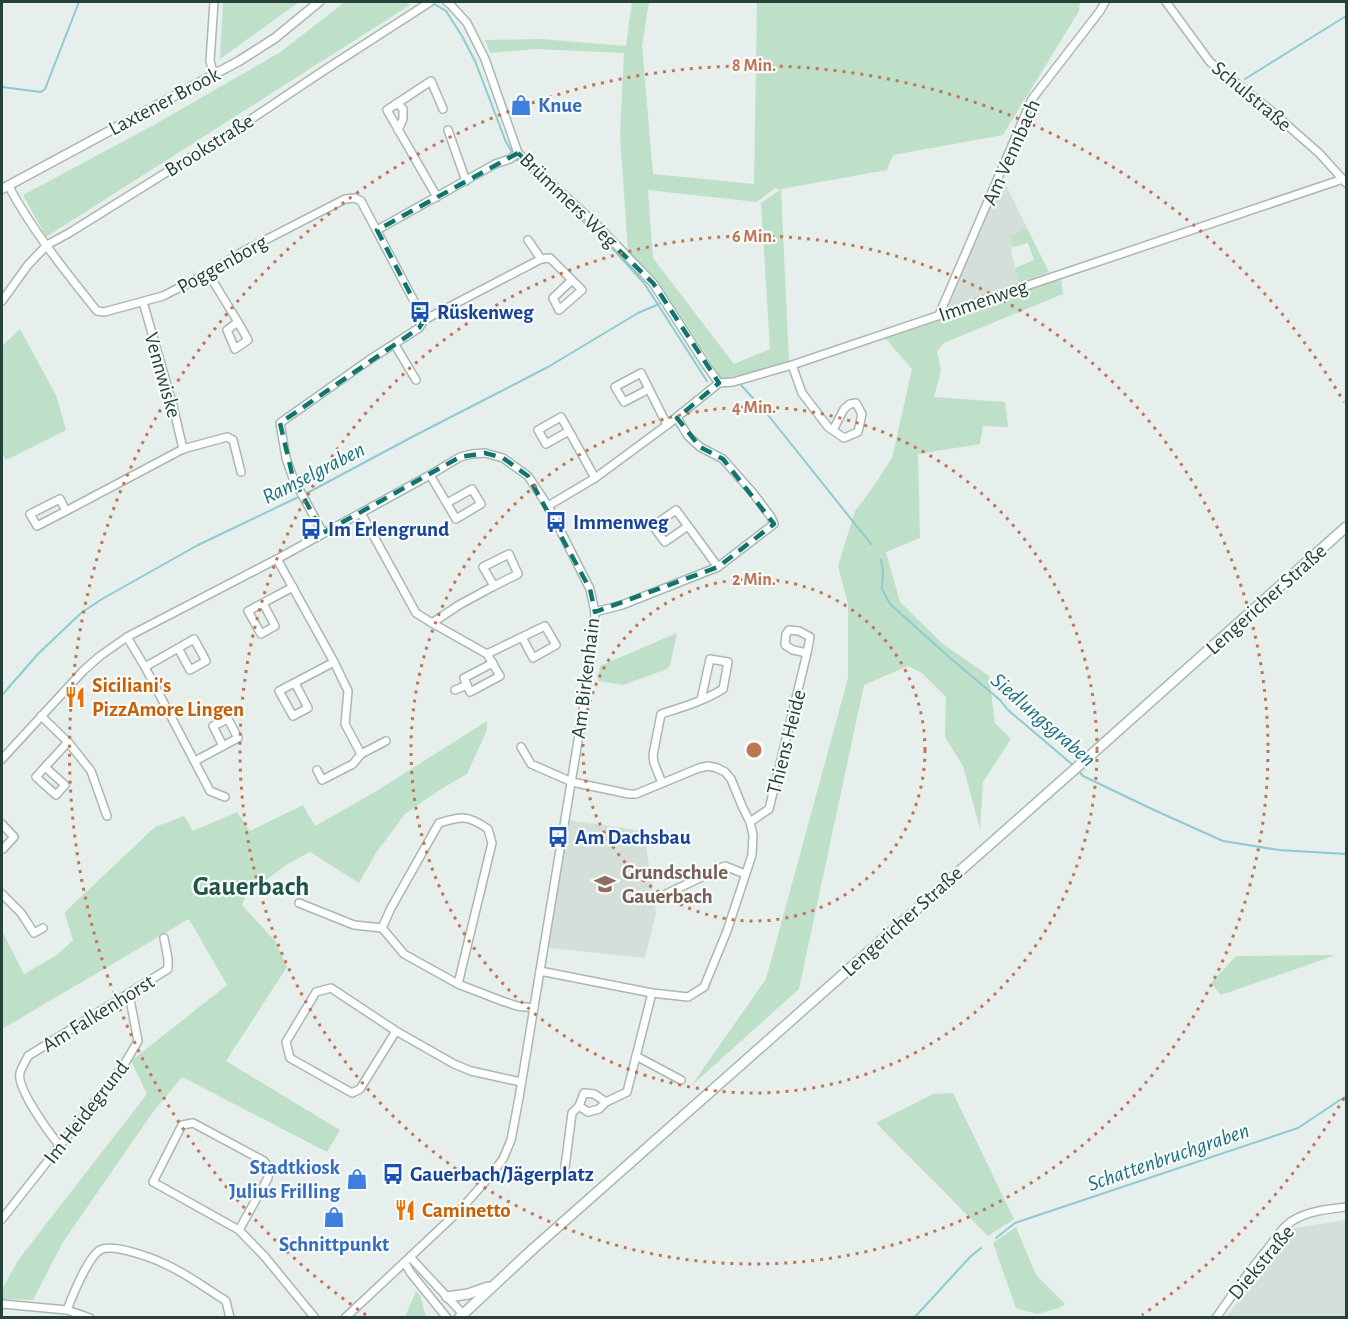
<svg xmlns="http://www.w3.org/2000/svg" width="1348" height="1319" viewBox="0 0 1348 1319" font-family="'Alegreya Sans',sans-serif">
<rect width="100%" height="100%" fill="#e6efeb"/>
<g fill="#d4dfda">
<path d="M1000,183L1006,185L1027,228L1010,236L1013,247L1011,250L1019,283L943,311Z"/>
<path d="M568,820L644,831L656,913L645,958L549,948L555,893Z"/>
<path d="M1346,1220V1317H1226L1294,1228Z"/>
</g>
<g fill="#bfe0c8" fill-rule="evenodd">
<path d="M223,2H299L220,59Z"/>
<path d="M345,2H405L410,5L46,237L23,195L152,126L279,53Z"/>
<path d="M632,2H649L642,46L653,174L754,184L757,2H1080L1079,11L1003,135L893,155L887,170L781,189L789,364L722,379L656,279L628,251L620,135L624,53L535,49L490,53L485,40L540,39L626,46ZM775,188L780,190L761,203L770,349L734,364L653,258L648,190L757,202Z"/>
<path d="M1027,228L1049,272L1019,283L1015,268L1034,260L1028,243L1013,247L1010,236Z"/>
<path d="M1061,279L1063,294L944,343L937,351L941,370L934,397L1005,402L1008,427L983,426L980,444L918,454L920,538L886,552L900,602L943,644L989,676L995,723L1011,739L983,782L980,829L963,766L945,737L946,697L922,673L908,666L864,685L799,989L691,1086L766,979L848,678V604L838,566L855,511L869,493L892,458L912,369L885,338Z"/>
<path d="M20,329L56,395L66,430L6,460L2,453V346Z"/>
<path d="M677,633L670,665L667,669L623,685L598,681L600,666Z"/>
<path d="M487,721V730L467,774L438,791L405,814L376,853L359,883L310,852L286,865L265,881L251,883L242,905L276,942L287,967L226,1061L340,1130L327,1152L182,1077L153,1112L63,1242L33,1300L2,1299V1289L19,1259L147,1094L131,1061L227,985L189,919L2,1029V931L24,974L57,955L73,940L65,914L66,911L155,827L184,816L193,831L237,812L250,831L303,805L315,826L375,792Z"/>
<path d="M1336,955L1221,995L1211,983L1236,956Z"/>
<path d="M953,1093L1014,1219L988,1236L876,1123L933,1094Z"/>
<path d="M1016,1227L1036,1275L1065,1304L1059,1308L1037,1314L1016,1308L993,1243Z"/>
<path d="M416,1291L420,1295L426,1317H405Z"/>
</g>
<g fill="none" stroke-linecap="round" stroke-linejoin="round">
<g stroke="#8ec9d4" stroke-width="2">
<path d="M431,2L446,11L462,36L475,61L506,142L516,159L613,249L644,283L707,381"/>
<path d="M1245,79L1346,16"/>
<path d="M2,87L41,92L45,89L79,2"/>
<path d="M741,385L768,415L871,544"/>
<path d="M881,560L883,570L882,589L890,604L949,657L1000,700L1008,710L1074,766"/>
<path d="M2,695L38,654L81,613L102,599L198,545L311,491L412,437L548,367L638,313L659,304"/>
<path d="M1078,770L1083,776L1154,810L1223,841L1279,850L1346,854"/>
<path d="M996,1238L1015,1223L1298,1128L1346,1096"/>
<path d="M914,1318L970,1257L981,1248"/>
</g>
<defs>
<g id="minor">
<path d="M214,2L210,61L214,75"/>
<path d="M447,2L450,4L467,23L485,59L518,153L598,226L653,283L706,365L719,383"/>
<path d="M1166,2L1210,62L1269,109L1320,154L1346,183"/>
<path d="M397,103L403,109V119L398,130"/>
<path d="M448,130L466,181"/>
<path d="M8,185C32,230 65,271 97,311L104,312L163,296L208,273L242,252L345,199L355,198L361,201L424,320"/>
<path d="M437,197L387,110L431,81L443,109"/>
<path d="M377,230L495,164L510,159L518,153"/>
<path d="M528,240L541,259"/>
<path d="M208,273L238,322L227,330L235,349L248,340L238,322"/>
<path d="M2,301L28,265L47,245L69,233L244,124L320,73L430,2"/>
<path d="M939,315L1032,99L1100,11L1105,2"/>
<path d="M395,345L416,380"/>
<path d="M792,365L802,393L828,427L844,438L858,432L862,414L856,403L850,404L844,409L833,430"/>
<path d="M649,389L641,373L615,387L624,402L649,389L667,425"/>
<path d="M569,431L561,417L538,430L546,444L569,431L595,478"/>
<path d="M183,449L227,437L233,440L241,472"/>
<path d="M430,475L456,519L481,504L472,489L447,503"/>
<path d="M548,506L595,478L667,425L719,383L733,382L792,365L1343,179"/>
<path d="M66,511L37,526L30,514L60,499L66,511L183,449L173,406L143,302"/>
<path d="M361,513L416,613L432,623L487,654L522,637L533,658L556,645L545,626L522,637"/>
<path d="M688,526L676,510L653,526L665,542L688,526L718,567"/>
<path d="M323,533L293,478L286,458L280,423L369,360L419,328L424,320L541,259L550,258L582,290L559,310L553,298L572,280"/>
<path d="M277,559L334,662L348,691L345,724L361,754"/>
<path d="M263,603L275,626L261,634L248,611L293,587"/>
<path d="M595,612L622,605L718,567L774,524L771,517L753,493L723,459L700,447L688,436L677,418"/>
<path d="M432,623L459,605L494,586L483,567L509,554L518,574L494,586"/>
<path d="M127,637L145,667L210,791L225,797"/>
<path d="M145,667L194,639L206,661L190,670L178,648"/>
<path d="M295,683L308,708L293,716L279,691L334,662"/>
<path d="M467,685L464,678L493,663"/>
<path d="M455,690L467,685L470,692L500,676L487,654"/>
<path d="M41,716L68,742L91,771L107,816"/>
<path d="M521,747L531,764L572,782L629,794H636L699,768L708,766L717,768L725,772L731,779L742,806L750,822L753,835L752,855L727,931L704,987L688,997L652,993L540,971"/>
<path d="M2,759L84,670L100,656L127,637L277,559L430,475L460,457L472,454L485,453L503,458L528,476L548,506L590,589L595,612L590,668L519,1098L511,1140L503,1159L491,1175L461,1209L345,1318"/>
<path d="M195,761L238,738L228,719L213,726L223,746"/>
<path d="M45,767L36,777L56,795L65,785L45,767L68,742"/>
<path d="M317,770L322,780L353,764L361,754L386,741"/>
<path d="M662,783L654,763L653,755L661,714C683,707 704,701 723,689L728,662L710,659L701,700"/>
<path d="M750,822L769,809L807,653L810,637L799,631L789,630L786,634L785,645L793,650L807,653"/>
<path d="M2,824L14,837L3,849L2,848"/>
<path d="M2,894L21,913L34,933L43,928"/>
<path d="M666,894L725,866L745,874"/>
<path d="M299,903L354,925L382,928"/>
<path d="M382,928L391,908L439,823C462,816 468,815 488,829L492,843L458,984"/>
<path d="M382,928L404,954L458,984L502,1001L517,1006L534,1008"/>
<path d="M396,1031L360,1089L352,1093L290,1058L286,1042L316,992L331,988L396,1031L454,1064L471,1071L521,1082"/>
<path d="M636,1056L681,1080"/>
<path d="M579,1106L588,1112L599,1109L606,1102"/>
<path d="M60,1146C50,1134 16,1088 20,1073C21,1068 26,1061 28,1056L168,969V959L164,938"/>
<path d="M565,1167L572,1113L579,1106L584,1093L594,1094L606,1102L627,1092L652,993"/>
<path d="M2,1219L125,1063L138,1041L129,994"/>
<path d="M239,1230L268,1178L269,1168L264,1161L193,1123L182,1125L153,1182L239,1230L265,1257L315,1318"/>
<path d="M410,1257L463,1314"/>
<path d="M405,1263L410,1272L447,1318"/>
<path d="M2,1304L67,1310L90,1318"/>
<path d="M67,1310C72,1297 88,1257 100,1250C113,1243 153,1258 167,1265C187,1274 207,1289 226,1301L230,1318"/>
<path d="M1216,1318C1233,1293 1251,1269 1270,1246C1276,1237 1283,1227 1292,1221C1308,1211 1328,1209 1346,1207"/>
</g>
<path id="tertiary" d="M2,189L239,61L275,38L319,2"/>
<g id="secondary">
<path d="M447,1297L468,1294L488,1287"/>
<path d="M459,1318L534,1248L1084,761L1346,527"/>
</g>
</defs>
<use href="#minor" stroke="#a8b8b2" stroke-width="10"/>
<use href="#tertiary" stroke="#a8b8b2" stroke-width="11"/>
<use href="#secondary" stroke="#a4bbb3" stroke-width="12"/>
<use href="#minor" stroke="#fff" stroke-width="7"/>
<use href="#tertiary" stroke="#fff" stroke-width="8"/>
<use href="#secondary" stroke="#fff" stroke-width="9"/>
</g>
<path fill="none" stroke="#0f766e" stroke-width="4.5" stroke-dasharray="12 8" stroke-linejoin="round" d="M518,153L653,283L719,383L677,418L700,447L723,459L774,524L718,567L595,612L590,589L528,476L503,458L485,453L460,457L323,533L293,478L280,423L419,328L424,320L377,230Z"/>
<g fill="none" stroke="#c07456" stroke-width="3" stroke-dasharray="3 6">
<circle cx="754" cy="750" r="171"/>
<circle cx="754" cy="750" r="343"/>
<circle cx="754" cy="750" r="514"/>
<path d="M1344 1098A685 685 0 0 1 1142 1315M366 1315A685 685 0 1 1 1344 402"/>
</g>
<defs>
<symbol id="shop-bare" viewBox="-9 -9 18 18"><path d="M-5-2.5h2.3a2.7 3.5 0 0 1 5.4 0H5L5.5 6h-11ZM-1.5-2.5h3a1.5 2.3 0 0 0-3 0Z" fill="#3f7fe0" stroke="#f7fbf9" stroke-width="2.5" paint-order="stroke"/></symbol>
<symbol id="bus-bare" viewBox="-9 -9 18 18"><path d="M-5-6H5V4H4V6H2V4H-2V6H-4V4H-5ZM-3.5-4V0h7V-4ZM-3.5 1.2v1.5H-2V1.2ZM2 1.2v1.5H3.5V1.2Z" fill="#1a4fb4" stroke="#f7fbf9" stroke-width="2.5" paint-order="stroke"/></symbol>
<symbol id="restaurant-bare" viewBox="-9 -9 18 18"><path d="M-5-6h1v4h1v-4h1v4h1v-4h1v5L-1.5 .5V6h-2V.5L-5-1ZM5-6V6H3V1.5H1.5Q1.5-4 5-6Z" fill="#e8710a" stroke="#f7fbf9" stroke-width="2.5" paint-order="stroke"/></symbol>
<symbol id="school-bare" viewBox="-9 -9 18 18"><path d="M0-5L7-2L0 1L-7-2ZM-4 1L0 2.5L4 1V4Q0 6-4 4Z" fill="#8d6e63" stroke="#f7fbf9" stroke-width="2.5" paint-order="stroke"/></symbol>
</defs>
<g fill-rule="evenodd">
<use href="#shop-bare" x="506" y="90" width="30" height="30"/>
<use href="#bus-bare" x="405" y="297" width="30" height="30"/>
<use href="#bus-bare" x="541" y="507" width="30" height="30"/>
<use href="#bus-bare" x="296" y="514" width="30" height="30"/>
<use href="#restaurant-bare" x="60" y="682" width="30" height="30"/>
<use href="#bus-bare" x="543" y="822" width="30" height="30"/>
<use href="#school-bare" x="590" y="869" width="30" height="30"/>
<use href="#bus-bare" x="378" y="1159" width="30" height="30"/>
<use href="#shop-bare" x="342" y="1164" width="30" height="30"/>
<use href="#restaurant-bare" x="390" y="1195" width="30" height="30"/>
<use href="#shop-bare" x="319" y="1202" width="30" height="30"/>
</g>
<g text-anchor="middle" stroke-width="4.5" stroke-linejoin="round" paint-order="stroke">
<g font-size="21" fill="#24423a" stroke="#f7fbf9">
<text transform="translate(1252 96) rotate(40)" y="7">Schulstraße</text>
<text transform="translate(164 101) rotate(-28)" y="7">Laxtener Brook</text>
<text transform="translate(209 145) rotate(-32)" y="7">Brookstraße</text>
<text transform="translate(1011 152) rotate(-66)" y="7">Am Vennbach</text>
<text transform="translate(569 200) rotate(44)" y="7">Brümmers Weg</text>
<text transform="translate(222 264) rotate(-29)" y="7">Poggenborg</text>
<text transform="translate(983 300) rotate(-19)" y="7">Immenweg</text>
<text transform="translate(163 375) rotate(74)" y="7">Vennwiske</text>
<text transform="translate(1266 599) rotate(-42)" y="7">Lengericher Straße</text>
<text transform="translate(585 678) rotate(-83)" y="7">Am Birkenhain</text>
<text transform="translate(786 742) rotate(-76)" y="7">Thiens Heide</text>
<text transform="translate(902 921) rotate(-42)" y="7">Lengericher Straße</text>
<text transform="translate(98 1013) rotate(-32)" y="7">Am Falkenhorst</text>
<text transform="translate(86 1112) rotate(-52)" y="7">Im Heidegrund</text>
<text transform="translate(1261 1262) rotate(-50)" y="7">Diekstraße</text>
</g>
<g font-size="21" font-weight="bold" fill="#366cbe" stroke="#f7fbf9" text-anchor="start">
<text x="538" y="112">Knue</text>
<text x="340" y="1174" text-anchor="end">Stadtkiosk<tspan x="340" dy="24">Julius Frilling</tspan></text>
<text x="334" y="1251" text-anchor="middle">Schnittpunkt</text>
</g>
<g font-size="21" font-weight="bold" fill="#164399" stroke="#f7fbf9" text-anchor="start">
<text x="437" y="319">Rüskenweg</text>
<text x="573" y="529">Immenweg</text>
<text x="328" y="536">Im Erlengrund</text>
<text x="575" y="844">Am Dachsbau</text>
<text x="410" y="1181">Gauerbach/Jägerplatz</text>
</g>
<g font-size="21" font-weight="bold" fill="#c56008" stroke="#f7fbf9" text-anchor="start">
<text x="92" y="692">Siciliani's<tspan x="92" dy="24">PizzAmore Lingen</tspan></text>
<text x="422" y="1217">Caminetto</text>
</g>
<g font-size="21" font-weight="bold" fill="#785e54" stroke="#f7fbf9" text-anchor="start">
<text x="622" y="879">Grundschule<tspan x="622" dy="24">Gauerbach</tspan></text>
</g>
<g font-size="22" font-style="italic" fill="#1c6f80" stroke="#f7fbf9">
<text transform="translate(313 472) rotate(-27)" y="8">Ramselgraben</text>
<text transform="translate(1044 719) rotate(41)" y="8">Siedlungsgraben</text>
<text transform="translate(1168 1156) rotate(-19)" y="8">Schattenbruchgraben</text>
</g>
<g font-size="27" font-weight="bold" fill="#1f5548" stroke="#f7fbf9">
<text x="251" y="895">Gauerbach</text>
</g>
</g>
<circle cx="754" cy="750" r="9" fill="#c07456" stroke="#f7fbf9" stroke-width="3"/>
<g font-size="18" text-anchor="middle" font-weight="bold" fill="#c07456" stroke="#f7fbf9" stroke-width="4.5" stroke-linejoin="round" paint-order="stroke">
<text x="754" y="71">8 Min.</text>
<text x="754" y="242">6 Min.</text>
<text x="754" y="413">4 Min.</text>
<text x="754" y="585">2 Min.</text>
</g>
<rect width="1348" height="1319" fill="none" stroke="#24423a" stroke-width="6"/>
</svg>
